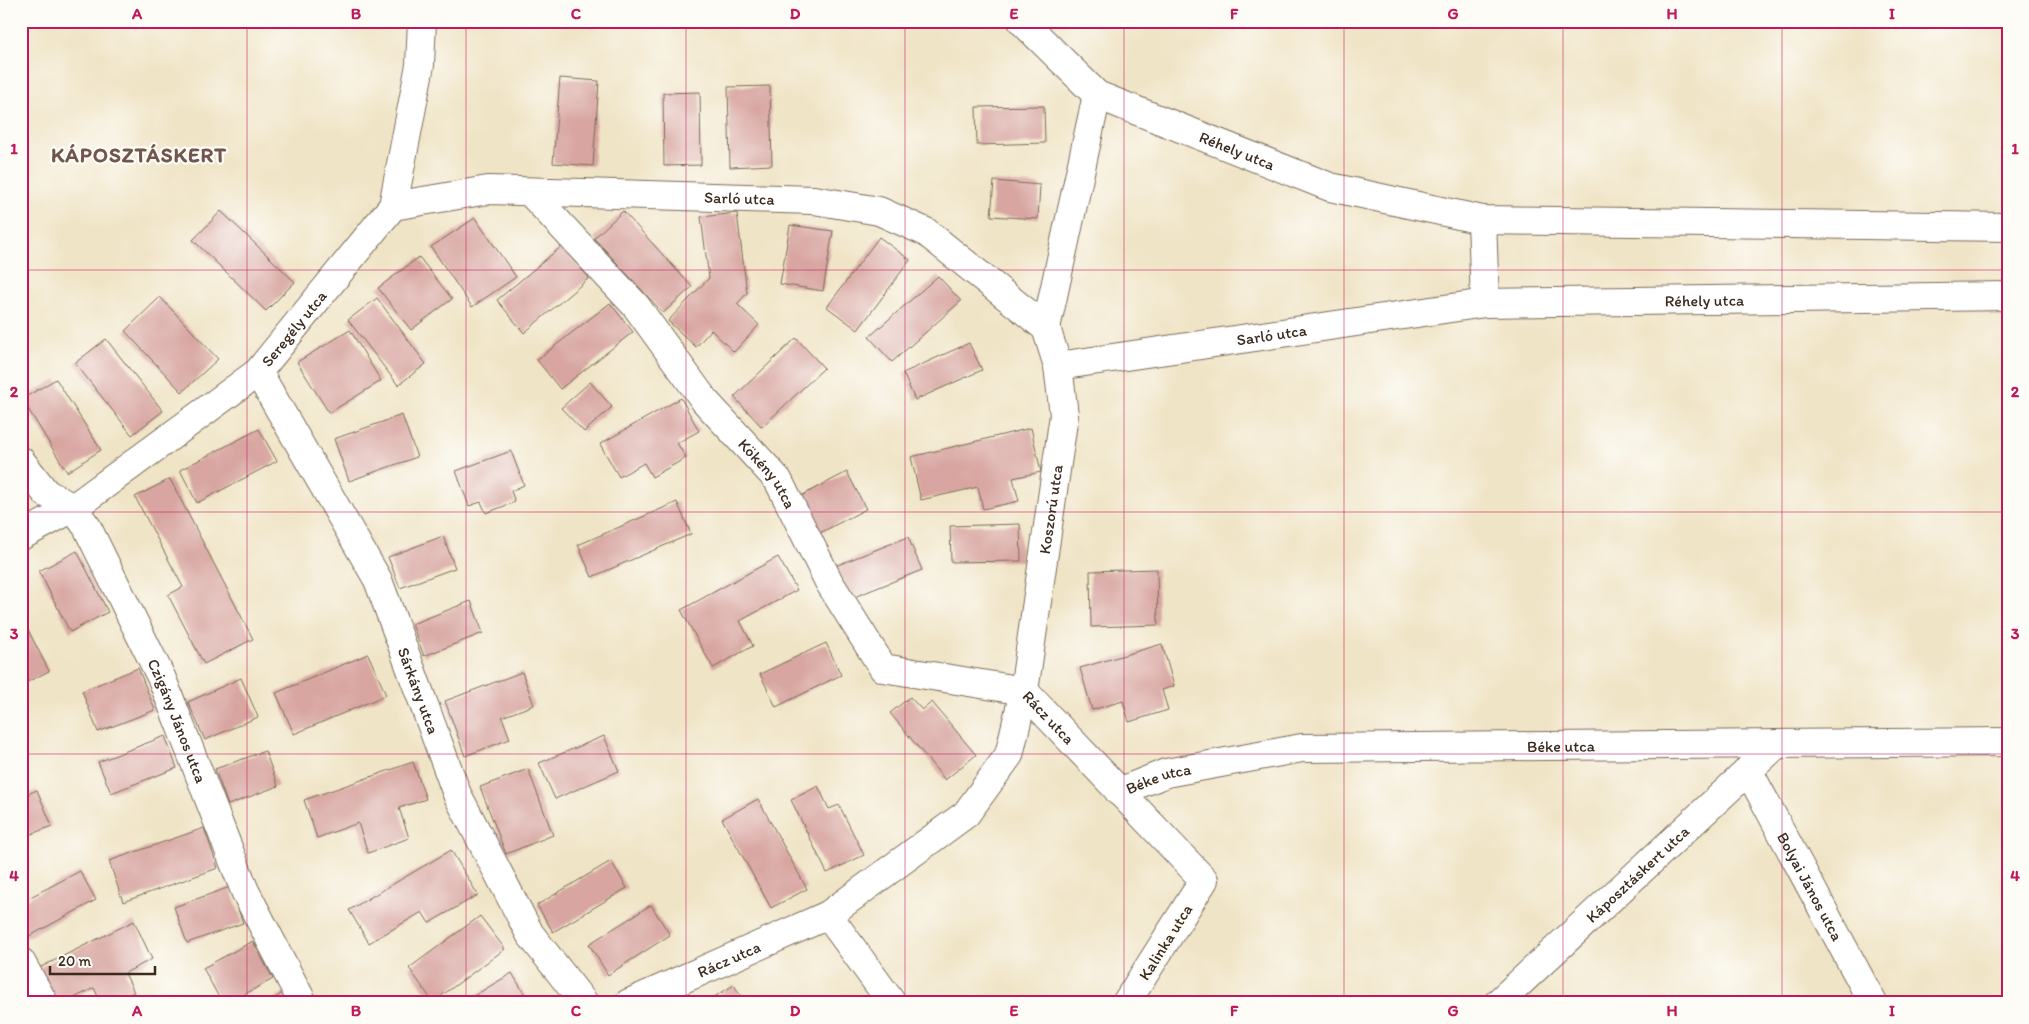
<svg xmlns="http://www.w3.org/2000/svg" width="2029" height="1024" viewBox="0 0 2029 1024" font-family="Itim,sans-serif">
<rect width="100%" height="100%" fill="#fdfcf7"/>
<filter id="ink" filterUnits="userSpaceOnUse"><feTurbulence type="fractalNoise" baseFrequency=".02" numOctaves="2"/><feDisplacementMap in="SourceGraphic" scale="10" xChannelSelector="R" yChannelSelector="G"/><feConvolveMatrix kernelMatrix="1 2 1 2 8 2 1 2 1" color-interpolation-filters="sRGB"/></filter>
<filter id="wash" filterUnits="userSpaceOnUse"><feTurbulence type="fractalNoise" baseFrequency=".0096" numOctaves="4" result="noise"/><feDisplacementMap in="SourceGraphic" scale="20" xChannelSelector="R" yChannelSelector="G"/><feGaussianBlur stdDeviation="1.12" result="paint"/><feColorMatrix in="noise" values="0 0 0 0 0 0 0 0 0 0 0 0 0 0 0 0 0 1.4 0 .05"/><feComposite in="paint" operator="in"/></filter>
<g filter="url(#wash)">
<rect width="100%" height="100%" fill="#f0e4c6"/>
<g id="blocks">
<g fill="#d8a5a0">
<path d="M560,78L599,81L593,166L553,163Z"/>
<path d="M770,86L772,165L730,167L728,87Z"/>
<path d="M700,92L701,165L664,166L663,93Z"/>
<path d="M1044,106L1045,143L977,145L976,107Z"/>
<path d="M994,181L1040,185L1038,219L991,216Z"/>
<path d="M221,211L295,282L266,311L193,240Z"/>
<path d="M623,211L692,287L663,313L594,238Z"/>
<path d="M737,213L747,293L737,304L759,325L734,352L711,330L696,347L668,321L709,278L701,217Z"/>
<path d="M475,218L516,277L472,307L431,247Z"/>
<path d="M790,225L833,231L823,291L780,284Z"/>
<path d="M879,237L910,260L858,330L827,307Z"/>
<path d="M562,246L589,278L524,333L497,300Z"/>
<path d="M419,257L452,299L411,330L378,288Z"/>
<path d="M938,276L961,301L892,362L869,337Z"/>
<path d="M160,297L218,359L182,392L125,331Z"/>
<path d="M377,298L426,364L398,385L348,320Z"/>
<path d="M610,303L633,332L560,389L537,360Z"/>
<path d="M350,330L381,381L329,413L297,362Z"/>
<path d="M796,338L824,368L762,427L734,397Z"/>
<path d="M106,339L163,411L132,435L75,363Z"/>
<path d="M969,343L982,370L915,400L903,373Z"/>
<path d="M56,379L101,450L67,472L22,399Z"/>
<path d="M590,382L612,407L584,432L561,408Z"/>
<path d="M681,398L699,431L677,443L686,458L652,477L644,463L619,477L600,444Z"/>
<path d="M402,415L417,457L349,481L334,439Z"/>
<path d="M1031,428L1041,472L1013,478L1019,501L983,509L978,487L921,500L911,457Z"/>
<path d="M259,429L277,461L197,503L180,470Z"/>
<path d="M511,451L524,485L511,491L515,502L486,513L481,502L469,506L456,471Z"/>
<path d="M847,472L866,509L818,534L799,497Z"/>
<path d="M170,479L253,639L204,664L168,595L183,587L135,497Z"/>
<path d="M677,502L691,534L592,577L578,545Z"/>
<path d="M1020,524L1021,561L951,562L950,526Z"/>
<path d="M443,536L455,568L400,588L388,557Z"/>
<path d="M908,537L922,570L849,599L835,566Z"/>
<path d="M77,551L108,612L70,632L39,571Z"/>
<path d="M778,557L797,590L740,621L753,646L713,668L681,610Z"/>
<path d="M1157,569L1158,625L1091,627L1090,571Z"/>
<path d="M471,601L483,633L424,656L412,624Z"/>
<path d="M21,616L49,671L21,685Z"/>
<path d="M826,643L841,675L776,707L760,674Z"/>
<path d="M1162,644L1174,686L1162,690L1168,710L1129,722L1123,701L1092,710L1080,668Z"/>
<path d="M368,654L386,695L294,734L276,693Z"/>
<path d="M138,668L155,710L98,732L82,691Z"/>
<path d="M522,672L534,705L502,717L510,739L465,756L445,701Z"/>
<path d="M241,678L258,717L205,740L188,702Z"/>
<path d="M910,697L922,710L932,702L976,755L945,780L890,713Z"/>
<path d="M165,736L177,768L111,793L98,762Z"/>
<path d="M604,736L619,771L555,799L539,763Z"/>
<path d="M265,751L278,786L228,805L215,769Z"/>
<path d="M413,762L426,799L399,808L409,838L368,853L358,823L317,838L304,800Z"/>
<path d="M528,769L553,835L506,854L480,787Z"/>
<path d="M818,786L829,809L839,805L864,855L827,873L791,800Z"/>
<path d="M37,790L52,826L21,838V797Z"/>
<path d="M758,799L807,889L771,908L722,819Z"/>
<path d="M204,828L218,868L123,902L109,861Z"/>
<path d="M451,850L478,895L429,923L422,912L369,943L349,910Z"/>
<path d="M611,861L627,888L553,932L537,905Z"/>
<path d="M80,871L96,900L26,938L21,929V902Z"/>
<path d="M230,887L243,923L187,943L174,907Z"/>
<path d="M651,905L670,935L608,975L589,944Z"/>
<path d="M480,916L505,949L433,1002L409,968Z"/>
<path d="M134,921L152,959L125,973L134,992L111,1003H101L94,988L64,1003H56L39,968Z"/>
<path d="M253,941L273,979L228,1003H222L203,968Z"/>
<path d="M512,973L530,1003H462Z"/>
<path d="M734,985L745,1003H704Z"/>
<path d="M284,992L290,1003H267Z"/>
</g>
</g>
</g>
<g filter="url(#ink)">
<use href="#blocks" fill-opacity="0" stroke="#7a6b59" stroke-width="1"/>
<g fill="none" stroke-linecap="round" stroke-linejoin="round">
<defs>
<g id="minor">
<path id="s1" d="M1022,21L1097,95L1330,187L1482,220L2008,227"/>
<path id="s2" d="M530,192L636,306L705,401L778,480L829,582L883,668L1024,691"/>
<path id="s3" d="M393,206L488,190L814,200L879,211L926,232L1046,328"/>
<path d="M1482,220L1485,303"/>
<path d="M1046,328L1097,95"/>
<path id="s4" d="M1058,366L1485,303L2008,296"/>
<path id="s5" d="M258,372L378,580L457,794L530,934L584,1003"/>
<path id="s6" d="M21,461L46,493L73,508L87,527L162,679L245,891L303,1003"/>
<path id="s7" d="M21,536L73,508L258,372L393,206L420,65L422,21"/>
<path id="s8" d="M1024,691L1204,880L1126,1003"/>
<path id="s9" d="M1748,770L1873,1003"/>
<path id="s10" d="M1119,792L1166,773L1302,748L2008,742"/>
<path d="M828,915L892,1003"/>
<path d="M21,962L44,1003"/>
<path id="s11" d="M629,1003L828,915L966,814L1009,755L1024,691L1064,415L1058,366L1046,328"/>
<path id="s12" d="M1498,1003L1777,744"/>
</g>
</defs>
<use href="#minor" stroke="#7a6b59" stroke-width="30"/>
<use href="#minor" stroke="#fff" stroke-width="28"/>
</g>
</g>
<path fill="none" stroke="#c2185b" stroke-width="1" stroke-opacity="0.55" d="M247,21V1003M466,21V1003M686,21V1003M905,21V1003M1124,21V1003M1344,21V1003M1563,21V1003M1782,21V1003M21,270H2008M21,512H2008M21,754H2008"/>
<g text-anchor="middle" stroke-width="4.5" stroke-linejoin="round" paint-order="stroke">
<g font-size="16" fill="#3b2a1e" stroke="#fdfcf7">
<text dy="6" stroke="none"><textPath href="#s1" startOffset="256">Réhely utca</textPath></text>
<text dy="6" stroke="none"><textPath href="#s3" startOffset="348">Sarló utca</textPath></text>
<text dy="6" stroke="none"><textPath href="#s4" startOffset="651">Réhely utca</textPath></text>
<text dy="6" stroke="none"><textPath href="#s7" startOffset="345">Seregély utca</textPath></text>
<text dy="6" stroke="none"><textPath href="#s4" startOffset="216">Sarló utca</textPath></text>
<text dy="6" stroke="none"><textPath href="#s2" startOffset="369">Kökény utca</textPath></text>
<text dy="6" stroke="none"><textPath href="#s11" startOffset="711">Koszorú utca</textPath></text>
<text dy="6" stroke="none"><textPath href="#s5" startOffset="358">Sárkány utca</textPath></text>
<text dy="6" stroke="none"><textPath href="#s6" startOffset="309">Czigány János utca</textPath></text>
<text dy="6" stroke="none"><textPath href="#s8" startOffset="36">Rácz utca</textPath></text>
<text dy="6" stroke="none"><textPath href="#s10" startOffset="448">Béke utca</textPath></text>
<text dy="6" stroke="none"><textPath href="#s10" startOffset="42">Béke utca</textPath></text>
<text dy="6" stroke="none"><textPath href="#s12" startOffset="190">Káposztáskert utca</textPath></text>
<text dy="6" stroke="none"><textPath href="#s9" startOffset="132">Bolyai János utca</textPath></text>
<text transform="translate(1165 942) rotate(-58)" y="6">Kalinka utca</text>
<text dy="6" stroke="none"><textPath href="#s11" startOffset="109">Rácz utca</textPath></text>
</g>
<g font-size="21" font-weight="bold" letter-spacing="1" fill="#72554c" stroke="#fdfcf7">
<text x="139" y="162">KÁPOSZTÁSKERT</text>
</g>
</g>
<rect width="2029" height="1024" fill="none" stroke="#fdfcf7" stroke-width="55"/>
<path d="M50 966v8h105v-8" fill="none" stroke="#3b2a1e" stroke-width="2.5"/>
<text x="58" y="966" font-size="15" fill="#3b2a1e" stroke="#fdfcf7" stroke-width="4" paint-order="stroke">20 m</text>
<rect x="28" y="28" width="1974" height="968" fill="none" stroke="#c2185b" stroke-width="2"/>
<g font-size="16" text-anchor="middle" font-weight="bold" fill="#c2185b">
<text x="137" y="19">A</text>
<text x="356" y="19">B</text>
<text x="576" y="19">C</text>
<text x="795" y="19">D</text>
<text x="1014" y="19">E</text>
<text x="1234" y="19">F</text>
<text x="1453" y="19">G</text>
<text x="1672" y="19">H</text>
<text x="1892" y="19">I</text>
<text x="14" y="154">1</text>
<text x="2015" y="154">1</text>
<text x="14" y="397">2</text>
<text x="2015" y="397">2</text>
<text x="14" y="639">3</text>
<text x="2015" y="639">3</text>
<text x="14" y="881">4</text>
<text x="2015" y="881">4</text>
<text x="137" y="1016">A</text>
<text x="356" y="1016">B</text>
<text x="576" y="1016">C</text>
<text x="795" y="1016">D</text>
<text x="1014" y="1016">E</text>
<text x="1234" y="1016">F</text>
<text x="1453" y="1016">G</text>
<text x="1672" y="1016">H</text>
<text x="1892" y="1016">I</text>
</g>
</svg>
